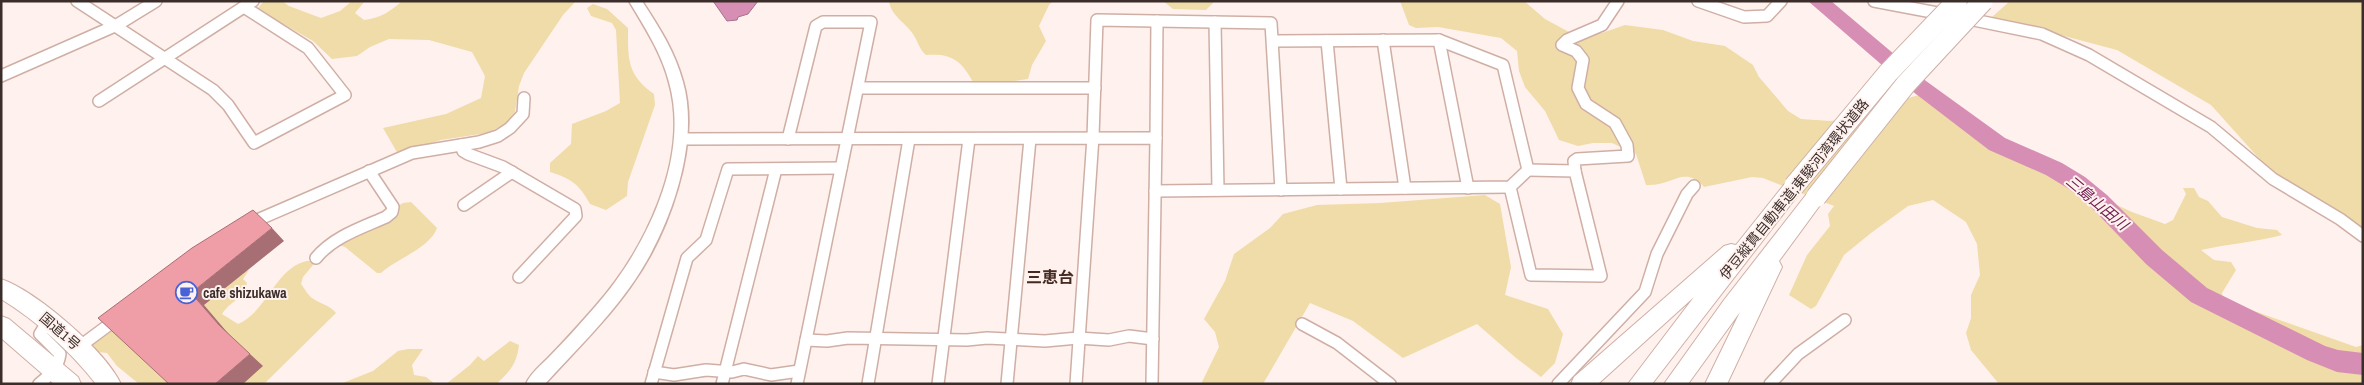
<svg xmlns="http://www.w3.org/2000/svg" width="2364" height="385" viewBox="0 0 2364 385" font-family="'Archivo Narrow','Noto Sans JP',sans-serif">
<rect width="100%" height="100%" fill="#fff1ed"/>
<g fill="#f0dca8">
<path d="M264,1H282L289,6L321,18L340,11L352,1H365L355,13L364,20C380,18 390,12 402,1H576L563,15L524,73L519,86L515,112L504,125L487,133L441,140L398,154L383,128L446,114L481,98L485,76L472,52L429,40L389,39L370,47L357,56L332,59L313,41L257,9Z"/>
<path d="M889,1H1053L1049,5L1039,26L1046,41L1032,65L1028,79L999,83L973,82C961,60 951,53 926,55C919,49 918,41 913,34C905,22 891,16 889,1Z"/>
<path d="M1163,1H1215L1206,10L1173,9Z"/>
<path d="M1400,1H1524L1545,19L1569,32L1588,34L1602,33L1625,25L1663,30L1693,41L1725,46L1753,65L1759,77L1788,111L1801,119L1830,121L1895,113L1908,98L1919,95L1941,112L1970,127L2042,170L2132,212L2165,224L2173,220L2186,194L2183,188H2194L2199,197L2208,201L2222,217L2257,228L2277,230L2282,235C2255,242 2228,244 2201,250L2214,260L2231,262L2236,270L2222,293L2223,300L2356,347L2363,345V384H1999L1971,350L1966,333L1971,318V295L1980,275L1977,244L1966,222L1933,200L1908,206L1871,233L1844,255L1816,306L1811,309L1789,295L1807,255L1830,226L1828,214L1834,206L1763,178L1752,177L1704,187C1684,164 1672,187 1646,185L1636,154L1612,143H1593L1578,146L1559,140L1545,111L1525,87L1519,71L1517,51L1501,38L1438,27L1416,28L1409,25Z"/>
<path d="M2010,1H2363V228L2273,174L2211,105L2117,50L1992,17Z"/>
<path d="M593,4L607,9L628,28C628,59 627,75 654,94L655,105L628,182L627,196L606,210L590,204C579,184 572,179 550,172V163L571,144L572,124L606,111L620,103L616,30L612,23L591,16L587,8Z"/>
<path d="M1485,195L1500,204L1511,267L1505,295L1548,309L1563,334L1555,363L1541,377L1516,358L1477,324L1403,358L1353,321L1310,303L1263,384H1201L1219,347L1215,332L1204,319L1225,281L1234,254L1270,228L1283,214L1317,205L1380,203Z"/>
<path d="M411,202L437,228C430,248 396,259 381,273H377L345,247L337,244L403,203Z"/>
<path d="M307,261H312L313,265L303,277L301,284C305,289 307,294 312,298C320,304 330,305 336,313L264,384H139L117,366L107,353L98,352L92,344L103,334L122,323L249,270L243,279L247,283C242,301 231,300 222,314L238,324C268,311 275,268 307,261Z"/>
<path d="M510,341L519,345C517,363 510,372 496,384H446L470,365L478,356L484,361Z"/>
<path d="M408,349H423L412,365L414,375L426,377L435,384H340L373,371L398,351Z"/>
</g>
<path fill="#d68eb4" stroke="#a8718b" d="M713,1H758L748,14L738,17L737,20L727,21Z"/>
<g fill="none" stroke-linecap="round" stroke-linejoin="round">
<path fill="#d68eb4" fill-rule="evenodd" d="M1808,1H1831L1926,81L2005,138L2062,163L2085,177L2107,195L2162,250L2207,288L2325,346L2338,350L2363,353V375L2337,372L2307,360L2191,302L2146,264L2091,207L2069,189L2046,175L1989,150L1912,91Z"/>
<defs>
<g id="street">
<path d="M77,1L213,90L228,105L254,143L345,95L308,48L244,7"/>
<path d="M1698,1L1744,17L1767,16L1781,1"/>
<path d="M1874,1L1948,15"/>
<path d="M1964,18L2042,34L2089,55L2211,127L2273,179L2340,219L2363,236"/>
<path d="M1215,22L1218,190"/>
<path d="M1383,40L1405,188"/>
<path d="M1439,40L1468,188"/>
<path d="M1327,41L1341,189"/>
<path d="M1,76L117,25L156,1"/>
<path d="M859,88H1095"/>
<path d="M99,101L253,1"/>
<path d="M1156,138L1157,21"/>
<path d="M683,139L1156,138L1152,384"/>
<path d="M788,139L816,26L823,22H871L797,384"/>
<path d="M461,145L463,151L468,154L503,167L575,209L576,216L519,277"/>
<path d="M1575,171L1574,161L1577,159L1628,156L1627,145L1615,123L1586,104L1578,88L1583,60L1576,51L1562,45L1567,40L1602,25L1618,1"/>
<path d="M1510,187L1531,275L1601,276L1575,171L1528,170"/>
<path d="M1155,191L1510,187L1528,170L1503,65L1439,40L1273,41"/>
<path d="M464,205L512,172"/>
<path d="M248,224L412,153L479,142L498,136L510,128L523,114L524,98"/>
<path d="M316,258C333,237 361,228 386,217L392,212L393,207L369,171"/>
<path d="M1302,324L1337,343L1390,384"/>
<path d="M806,340L827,341L848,338L967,340L987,338L1045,341L1078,338L1109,340L1129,336L1153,339"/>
<path d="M79,347L118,318"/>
<path d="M654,372L674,375L706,370L732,372L744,369L771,375L799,371"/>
<path d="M39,384C50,375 58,368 60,354L40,334L48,321"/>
<path d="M651,384L687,258L706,240L728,169L841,168"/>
<path d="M722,384L776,169"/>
<path d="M868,384L909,139"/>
<path d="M938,384L969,139"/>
<path d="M1007,384L1030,139"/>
<path d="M1076,384L1093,137L1097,20L1271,23L1281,190"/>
<path d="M1558,384L1645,292L1657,254L1687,194L1694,186"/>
<path d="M1770,384L1798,354L1845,320"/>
</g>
<path id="secondary" d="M629,1H642C659,27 675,52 683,82C701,145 668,235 630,287C605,322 574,352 545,384H526C530,374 540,366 548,358C564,342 579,325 594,308C644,252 691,159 669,82C661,52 645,28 629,1Z"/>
<g id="highway">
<path d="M1794,178L1801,181L1804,186L1801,191L1652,384H1628L1694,297L1598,384H1571L1574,377L1724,246L1731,244L1736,245L1787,181Z"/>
<path d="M1816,189L1823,191L1826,197L1779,261L1782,267L1727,384H1705L1740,312L1688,384H1664L1724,300L1809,191Z"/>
<path d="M1,279C36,291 105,350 121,384H96C69,350 38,322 1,299Z"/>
<path d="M1,316L9,319L78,377L81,384H54L1,338Z"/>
</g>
</defs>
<use href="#street" stroke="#cfafa5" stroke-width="14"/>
<use href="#secondary" stroke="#cfafa5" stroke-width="3"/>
<use href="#highway" stroke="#cfafa5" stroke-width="2"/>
<use href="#street" stroke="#fff" stroke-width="11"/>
<use href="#secondary" fill="#fff" fill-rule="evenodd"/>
<use href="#highway" fill="#fff" fill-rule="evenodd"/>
<defs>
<g id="highway-bridge">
<path d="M1794,186L1888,73L1957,1"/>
<path d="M1816,197L1906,84L1983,1"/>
</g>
</defs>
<use href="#highway-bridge" stroke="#cfafa5" stroke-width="22" stroke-linecap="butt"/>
<use href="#highway-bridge" stroke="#fff" stroke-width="20"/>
</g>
<g fill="#a76e74">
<path d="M272,228L284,241L204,305L232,338L219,325L191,293Z"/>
<path d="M250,354L263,366L243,384H215Z"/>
</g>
<path fill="#ef9da6" stroke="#a76e74" d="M253,210L272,228L191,293L219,325L250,354L215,384H169L98,318L192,248Z"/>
<defs>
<symbol id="cafe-ring" viewBox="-11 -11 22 22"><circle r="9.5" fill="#fff1ed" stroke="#4963d7" stroke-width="1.5"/><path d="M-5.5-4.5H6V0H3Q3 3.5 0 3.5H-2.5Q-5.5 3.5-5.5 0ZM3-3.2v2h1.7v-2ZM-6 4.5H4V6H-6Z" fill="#4963d7"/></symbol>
</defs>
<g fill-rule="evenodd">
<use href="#cafe-ring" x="174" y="280" width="25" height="25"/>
</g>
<g text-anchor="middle" stroke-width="4" stroke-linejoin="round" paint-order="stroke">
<g font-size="14" fill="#3b2e2a" stroke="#fff1ed">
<text transform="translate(1794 189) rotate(-51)" y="5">伊豆縦貫自動車道;東駿河湾環状道路</text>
<text transform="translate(60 331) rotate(41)" y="5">国道1号</text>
</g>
<g font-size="14" font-weight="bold" fill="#3b2e2a" stroke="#fff1ed" text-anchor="start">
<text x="203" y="298">cafe shizukawa</text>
</g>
<g font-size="15" font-style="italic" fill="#6c194d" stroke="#fff1ed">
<text transform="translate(2097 203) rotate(40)" y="5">三島山田川</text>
</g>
<g font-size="16" font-weight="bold" fill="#432a22" stroke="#fff1ed">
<text x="1050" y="283">三恵台</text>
</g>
</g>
<rect width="2364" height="385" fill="none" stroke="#3b2e2a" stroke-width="5"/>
</svg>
